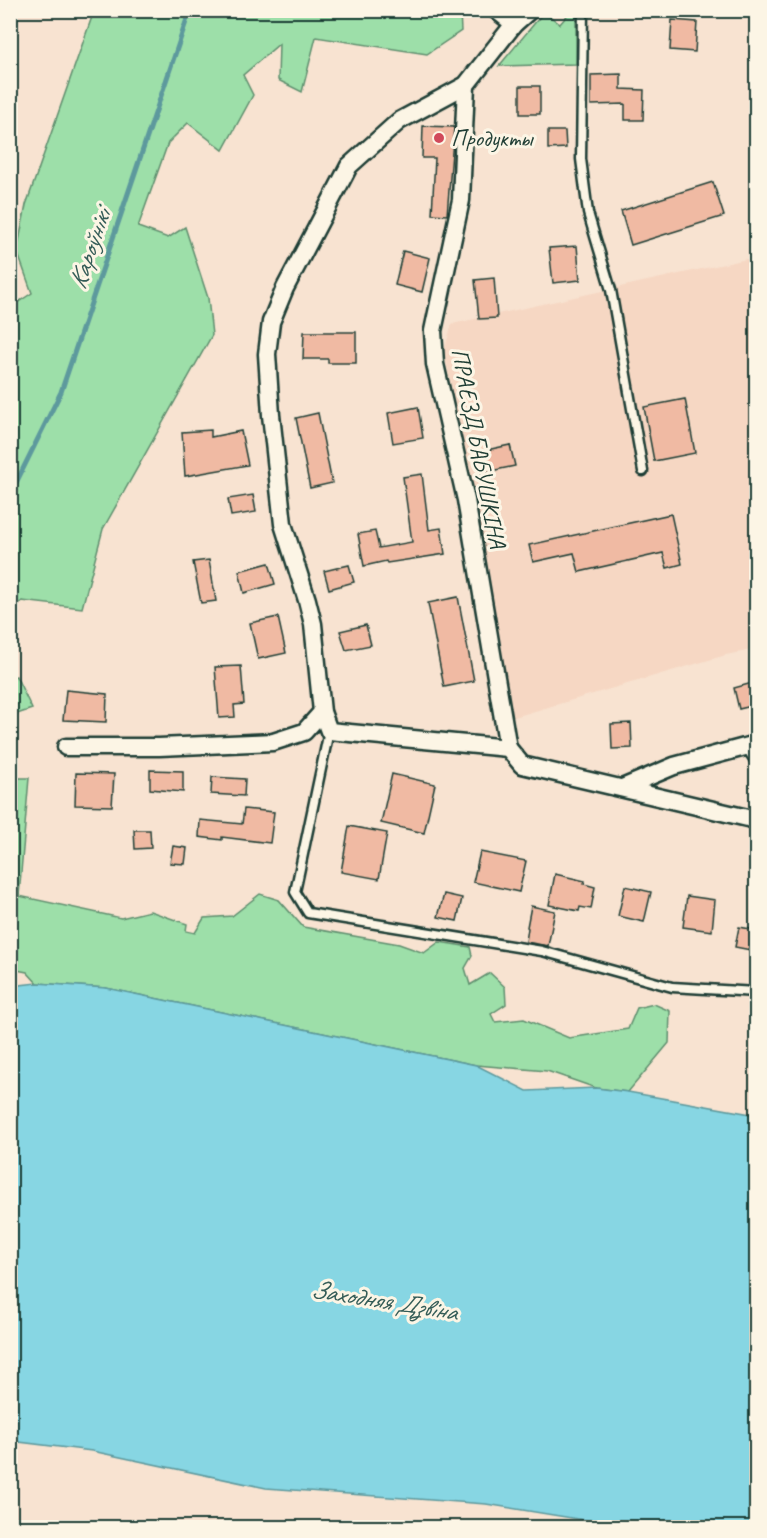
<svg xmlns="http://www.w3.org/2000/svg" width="767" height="1538" viewBox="0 0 767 1538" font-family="Caveat,sans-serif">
<rect width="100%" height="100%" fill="#f8e3d1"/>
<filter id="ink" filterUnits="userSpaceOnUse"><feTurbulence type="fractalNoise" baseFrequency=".0167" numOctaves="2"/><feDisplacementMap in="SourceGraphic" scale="12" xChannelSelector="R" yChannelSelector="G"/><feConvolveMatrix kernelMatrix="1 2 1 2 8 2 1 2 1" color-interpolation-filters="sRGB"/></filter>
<g filter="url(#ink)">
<path fill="#f6d7c3" d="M756,257V649L726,655L511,718L474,499L444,351L452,324Z"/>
<g fill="#9ddfa9" stroke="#5e8e6e" stroke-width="1.5">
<path d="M94,11H460L461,31L427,54L316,37L302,92L278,80L279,44L243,75L253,95L223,150L188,123L168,143L138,227L168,238L185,227L208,298L212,335L103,529L82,608L22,601L11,610V307L32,293L17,251L26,205Z"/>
<path d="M571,11H576V64L499,66L544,12L560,24Z"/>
<path d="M16,676L32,709L11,716V678Z"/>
<path d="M11,778H29L19,896L121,918L150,911L187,924L186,931L195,933L204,918L232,916L260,894L279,900L303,927L399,944L424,953L439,942L470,947L472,956L465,968L470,985L490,973L505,987L506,1004L491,1014L495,1022L524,1019L569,1038L628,1029L637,1008L654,1004L670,1011L669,1043L628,1092L596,1088L547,1071L476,1065L106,988L37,983L27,972L11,969V938H16L11,927Z"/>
</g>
<path fill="#87d6e3" stroke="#5d999d" stroke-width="1.5" d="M37,983L106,988L476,1065L527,1091L596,1088L628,1092L756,1115V1527H627L486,1504L266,1488L92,1451L11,1441V986Z"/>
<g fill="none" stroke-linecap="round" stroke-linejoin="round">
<path stroke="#5d999d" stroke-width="5" d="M10,495L61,392L190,10"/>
</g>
<g fill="#f0baa3" stroke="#1f3d34" stroke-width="1.5">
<path d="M672,20L697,22L695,52L670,50Z"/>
<path d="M621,74V89L644,90L643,120H625V104L591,105V75Z"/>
<rect x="520" y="86" width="20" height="28"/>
<path d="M423,126L454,127L447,215L432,214L435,158H422Z"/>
<path d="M548,131H565L566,148L548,149Z"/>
<path d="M713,182L724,216L631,245L621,211Z"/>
<path d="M577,246L580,280L553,283L549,248Z"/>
<path d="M403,251L430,258L422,292L395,285Z"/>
<path d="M494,278L497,318L479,319L475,280Z"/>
<path d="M304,332H356V363H328V359H303Z"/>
<path d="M685,399L695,453L654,461L644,407Z"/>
<path d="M418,407L423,438L393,443L388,413Z"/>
<path d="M318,413L332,483L310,488L296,418Z"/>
<path d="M211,430V437L241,431L248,465L185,476L182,432Z"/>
<path d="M510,445L515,466L481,473L477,452Z"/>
<path d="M422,474L429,530L441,528L445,554L387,563L386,561L364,566L358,534L375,531L379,548L412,542L403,477Z"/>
<path d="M253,495L256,512L231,516L228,499Z"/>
<path d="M671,514L682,564L667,568L663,553L579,572L574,553L533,562L529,545Z"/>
<path d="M209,560L216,601L201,603L193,562Z"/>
<path d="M269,563L275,584L244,593L239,571Z"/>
<path d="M349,565L354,582L329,589L324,571Z"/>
<path d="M458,597L474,681L444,687L428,603Z"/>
<path d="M278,617L286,653L258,659L250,623Z"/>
<path d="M366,625L371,645L346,650L340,631Z"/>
<path d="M241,666L244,704L234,705L235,717L219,718L215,667Z"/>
<path d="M756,682V705L739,709L734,688Z"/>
<path d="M66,690L107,694L106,722L63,720Z"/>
<path d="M631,723L632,748L612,749L611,724Z"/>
<path d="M150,770L183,771V792L150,789Z"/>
<path d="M76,773L114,774L112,806L75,805Z"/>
<path d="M392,774L435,784L424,833L381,823Z"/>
<path d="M212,777L245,779L244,796L211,794Z"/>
<path d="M244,809L274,812L270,843L222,837V840L199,837L200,820L242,824Z"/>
<path d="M349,826L387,833L379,879L341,872Z"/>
<path d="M134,830H150L151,848L135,849Z"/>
<path d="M173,846L187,848L185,864L170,863Z"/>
<path d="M480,852L526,861L519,892L473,882Z"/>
<path d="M555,874L585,881L584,884L595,887L591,909L580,907L579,911L549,905Z"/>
<path d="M625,886L651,892L644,922L618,916Z"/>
<path d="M444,894L462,898L457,921L438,917Z"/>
<path d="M687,896L715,900L712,931L683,927Z"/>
<path d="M531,906L555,911L548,946L526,942L528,928L527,927Z"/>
<path d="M739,927L756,930V951L735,947Z"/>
</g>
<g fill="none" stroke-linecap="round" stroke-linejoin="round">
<defs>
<g id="service">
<path d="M583,10L581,159L588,213L611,290L643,471"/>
<path d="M329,731L295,892L308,913L542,951L672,987L756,992"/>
<path d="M746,747L756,762"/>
</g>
<g id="minor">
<path d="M496,10L514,24"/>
<path d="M530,10L514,24L466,85L399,121L349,166L285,288L271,322L267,354L271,415L283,524L307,600L313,624L322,712L329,731L508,748L522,765L756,820"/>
<path d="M466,85L461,200L433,331L435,364L466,500L508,748"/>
<path d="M66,747H159L273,742L304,732L322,712"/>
<path d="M622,788L674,766L756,744"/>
</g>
</defs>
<use href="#service" stroke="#1f3d34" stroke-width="13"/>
<use href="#minor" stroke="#1f3d34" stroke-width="21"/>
<use href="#service" stroke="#fcf5e5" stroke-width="8"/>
<use href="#minor" stroke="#fcf5e5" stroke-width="16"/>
</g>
</g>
<circle fill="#d1495b" stroke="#fcf5e5" stroke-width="2" cx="439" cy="138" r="6"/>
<g text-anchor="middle" stroke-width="6" stroke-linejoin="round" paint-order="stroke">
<g font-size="24" fill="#1f3d34" stroke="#fcf5e5" text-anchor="start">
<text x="451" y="146">Продукты</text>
</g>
<g font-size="24" fill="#1f3d34" stroke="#fcf5e5">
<text transform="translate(479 448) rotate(79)" y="8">ПРАЕЗД БАБУШКІНА</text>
</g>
<g font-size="26" font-style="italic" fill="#345c57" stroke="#fcf5e5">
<text transform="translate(89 249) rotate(-71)" y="9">Кароўнікі</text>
<text transform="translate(384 1300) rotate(9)" y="9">Заходняя Дзвіна</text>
</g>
</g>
<rect width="767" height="1538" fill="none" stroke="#fcf5e5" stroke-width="36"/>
<rect x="18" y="18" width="731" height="1502" fill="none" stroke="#1f3d34" stroke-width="2" filter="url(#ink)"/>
</svg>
